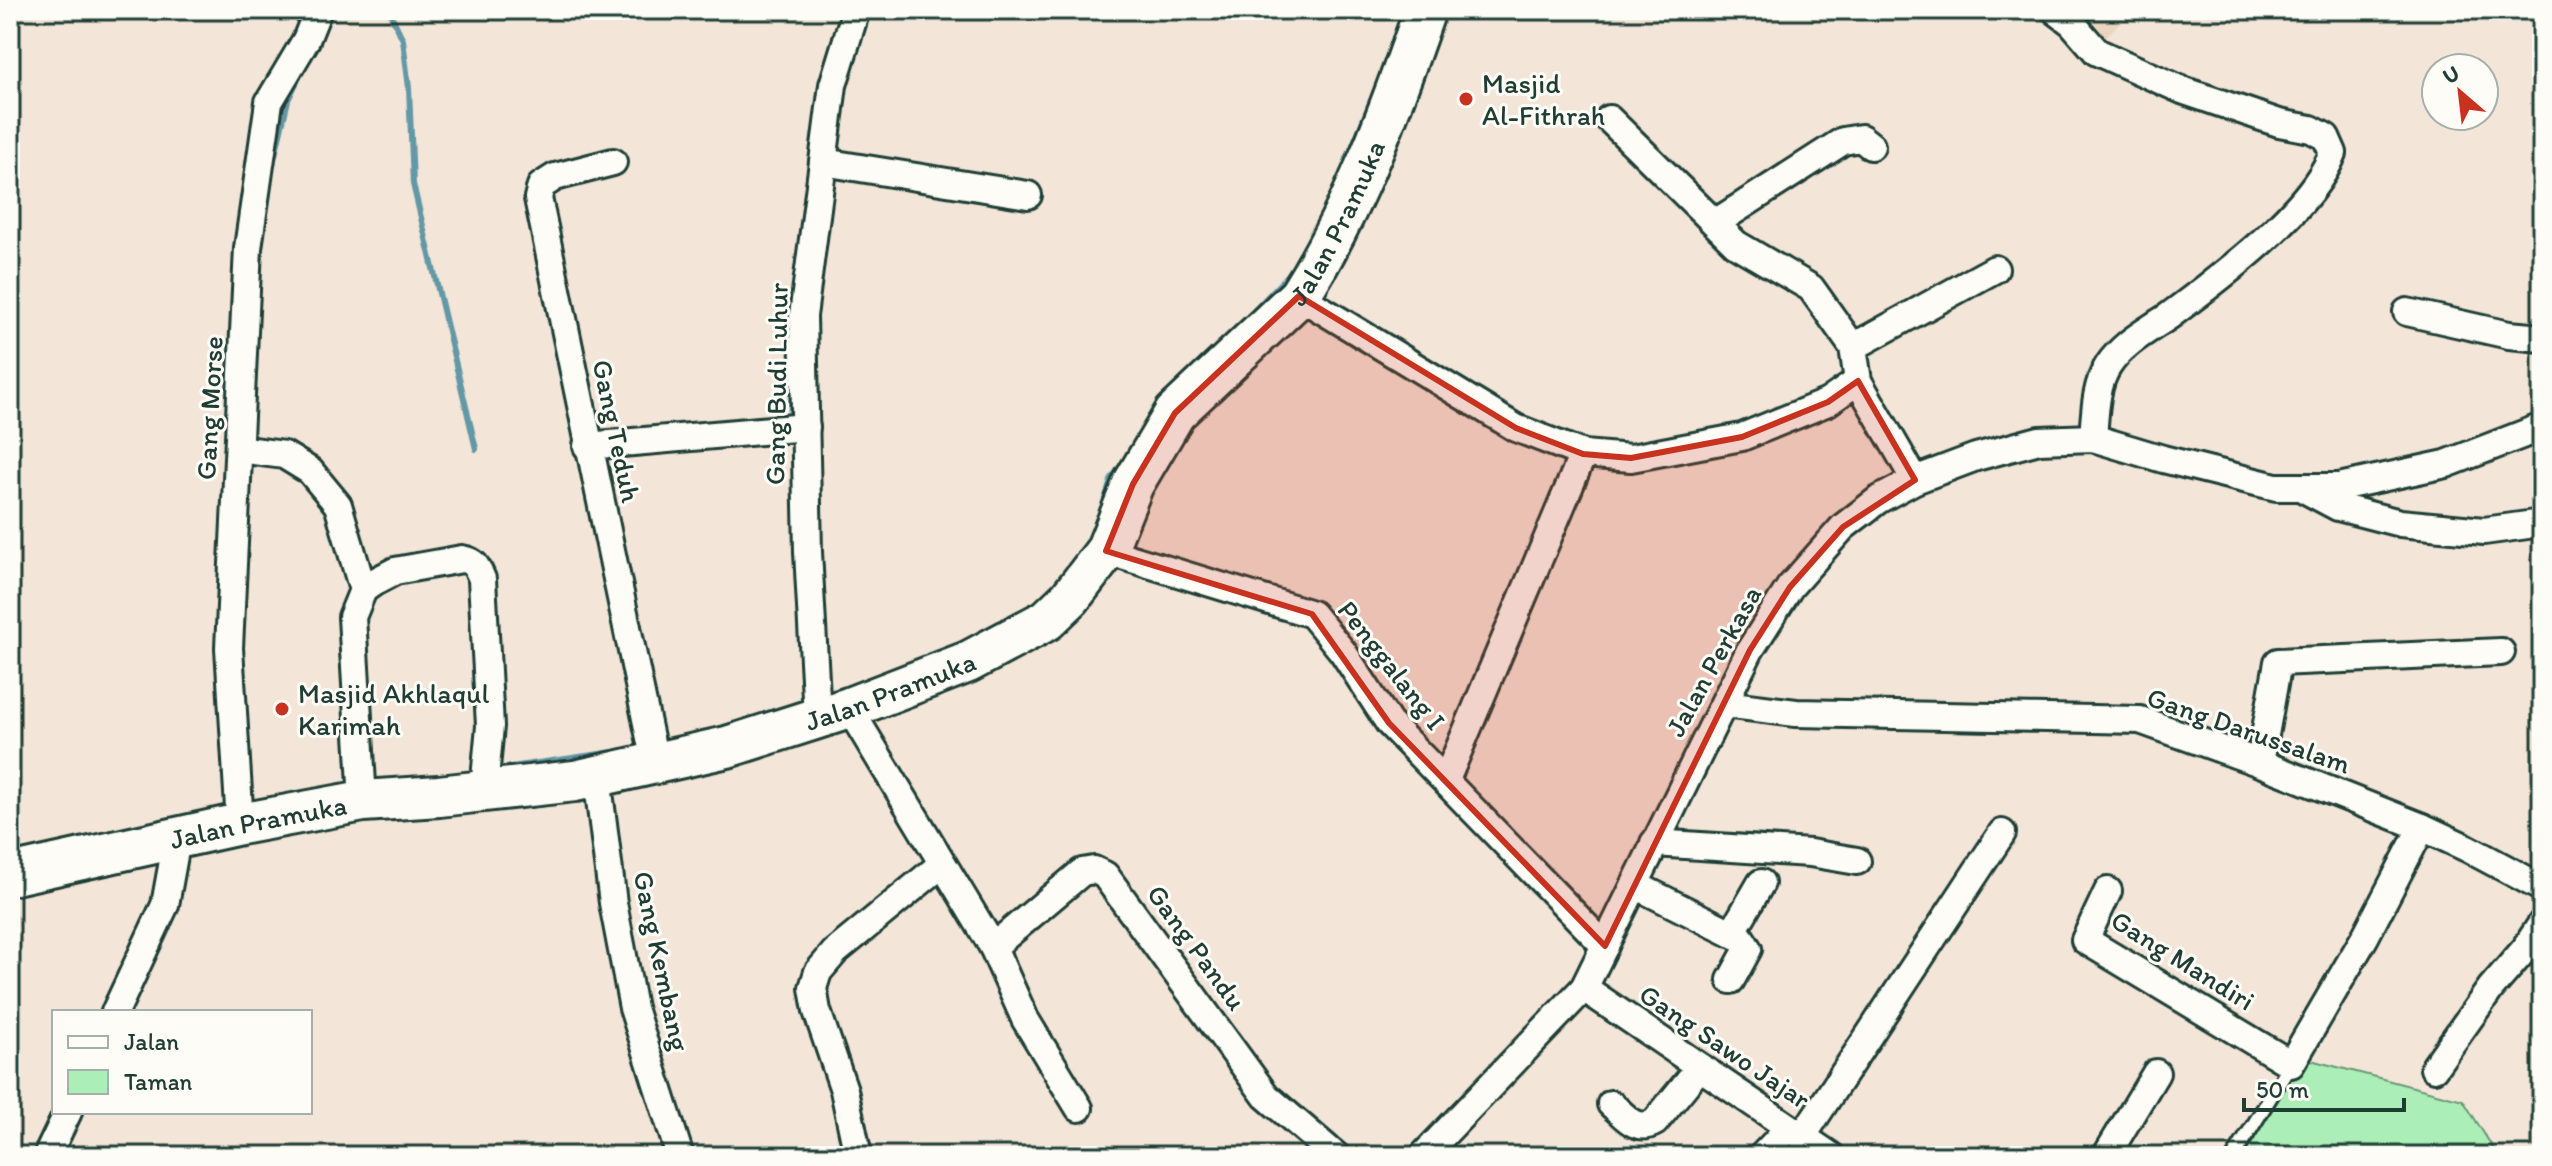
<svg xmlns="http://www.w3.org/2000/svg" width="2552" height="1166" viewBox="0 0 2552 1166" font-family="Itim,sans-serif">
<rect width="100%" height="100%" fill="#f3e5d7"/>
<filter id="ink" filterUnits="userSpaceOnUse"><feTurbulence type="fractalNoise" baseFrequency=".0125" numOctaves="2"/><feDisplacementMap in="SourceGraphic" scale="16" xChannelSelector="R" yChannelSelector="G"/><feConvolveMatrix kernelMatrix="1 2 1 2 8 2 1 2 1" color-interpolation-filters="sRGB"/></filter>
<g filter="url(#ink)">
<path fill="#ecd5c0" d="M2063,10H2132L2103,40Z"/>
<path fill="#aceeb7" stroke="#669676" stroke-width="2" d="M2303,1058L2463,1100L2498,1156H2244Z"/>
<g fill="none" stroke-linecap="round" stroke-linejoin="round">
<g stroke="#6398a6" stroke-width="6">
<path d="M389,10L403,40L409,88L413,184L476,449"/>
<path d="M327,19L330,14L344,10"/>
<path d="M1346,162L1375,91"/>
<path d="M272,168L288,100L303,69"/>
<path d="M1247,318L1292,271"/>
<path d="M790,421L792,389"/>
<path d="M1104,503L1112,478L1123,463"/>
<path d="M504,768L627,750"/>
</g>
<defs>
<path id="service" d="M2234,1156L2291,1064"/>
<g id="minor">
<path d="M2055,10L2072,23L2097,52L2182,90L2279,123L2311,129L2326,137L2333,153C2311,211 2219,279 2169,316C2147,331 2123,343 2108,366C2095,386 2095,415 2093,438"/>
<path d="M1609,119L1736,244L1811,288L1853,347L1858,381L1915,480"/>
<path d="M613,162L555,177L541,186L538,198L655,762"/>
<path d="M823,162L1028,195"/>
<path d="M1715,223L1843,141L1861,138L1871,146"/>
<path d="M1299,296L1516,428L1583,454L1631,458L1742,437L1828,402L1858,381"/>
<path d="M2407,312L2509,335L2542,338"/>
<path d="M1853,347L1995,269"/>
<path d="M587,446L806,427"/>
<path d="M239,449L284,455L310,471L338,505L363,590"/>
<path d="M2304,489L2338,507L2400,523L2484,531L2542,523"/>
<path d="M1106,551L1312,614L1343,652L1389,723L1605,946"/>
<path d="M1724,704L1796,713L2140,720L2260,763L2422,827L2467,848L2542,888"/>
<path d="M849,708L993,947L1025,1019L1079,1108"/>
<path d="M817,716L808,552L803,316L833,85L856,10"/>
<path d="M2260,763L2278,662L2501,652"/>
<path d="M597,776L613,903L633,1008L680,1156"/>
<path d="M1446,780L1583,454"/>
<path d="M363,801L352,617L363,590L374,582L395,571L462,559C475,561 477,567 482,579L490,726L484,789"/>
<path d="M240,824L229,648L248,248L269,102L306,40L318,10"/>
<path d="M1654,843L1810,853L1857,861"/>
<path d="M1635,885L1741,938L1748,949L1731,980"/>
<path d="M2108,891L2085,940L2291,1064L2365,937L2422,827"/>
<path d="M1732,933L1761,883"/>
<path d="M993,947L1082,872L1094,870L1105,875L1266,1096L1336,1156"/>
<path d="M1584,988L1831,1156"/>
<path d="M115,1012L165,905L177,839"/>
<path d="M2434,1068L2491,988L2525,949L2542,923"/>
<path d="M1611,1104C1625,1116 1636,1133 1655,1122L1699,1068"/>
<path d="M1802,1137L2002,833"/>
<path d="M47,1156L68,1112"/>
<path d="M858,1156L844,1090L817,1011L813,988L818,972L835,952L942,864"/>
<path d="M1423,1156L1584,988L1750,650L1790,587L1843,527L1878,500L1915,480L1976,457L2039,440L2093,438L2163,459L2276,487H2339L2446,464L2542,427"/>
<path d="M1762,1156L1788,1129"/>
<path d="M2106,1156L2156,1073"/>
</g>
<g id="primary">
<path id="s1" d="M10,875L240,824L363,801L439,796L575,781L727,747L849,708L968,662L1047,620L1070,598L1106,551L1133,484L1175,413L1299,296C1354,209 1391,108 1425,10"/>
</g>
</defs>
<use href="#service" stroke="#1f3d34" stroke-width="18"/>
<use href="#minor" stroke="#1f3d34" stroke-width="32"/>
<use href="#primary" stroke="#1f3d34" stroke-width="46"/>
<use href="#service" stroke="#fdfcf7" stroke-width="12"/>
<use href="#minor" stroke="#fdfcf7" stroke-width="26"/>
<use href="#primary" stroke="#fdfcf7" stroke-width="40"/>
</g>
</g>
<path fill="#c8321e" fill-opacity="0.2" stroke="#c8321e" stroke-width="6" stroke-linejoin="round" d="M1299,296L1516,428L1583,454L1631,458L1742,437L1828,402L1858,381L1915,480L1843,527L1790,587L1750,650L1605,946L1389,723L1312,614L1106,551L1133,484L1175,413Z"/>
<g fill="#c8321e" stroke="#fdfcf7" stroke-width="3">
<circle cx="1466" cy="99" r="8"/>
<circle cx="282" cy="709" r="8"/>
</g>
<g text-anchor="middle" stroke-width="6" stroke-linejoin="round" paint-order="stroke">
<g font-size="28" fill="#1f3d34" stroke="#fdfcf7" text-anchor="start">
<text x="1482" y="93">Masjid<tspan x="1482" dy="32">Al-Fithrah</tspan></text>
<text x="298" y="703">Masjid Akhlaqul<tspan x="298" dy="32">Karimah</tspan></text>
</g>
<g font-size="28" fill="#1f3d34" stroke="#fdfcf7">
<text dy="10" stroke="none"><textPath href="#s1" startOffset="1574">Jalan Pramuka</textPath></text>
<text transform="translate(776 384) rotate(-89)" y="10">Gang Budi Luhur</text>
<text transform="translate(209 408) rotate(-87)" y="10">Gang Morse</text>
<text transform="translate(617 431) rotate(78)" y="10">Gang Teduh</text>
<text transform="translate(1713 661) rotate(-61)" y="10">Jalan Perkasa</text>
<text transform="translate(1392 665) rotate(52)" y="10">Penggalang I</text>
<text dy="10" stroke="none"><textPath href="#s1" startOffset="902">Jalan Pramuka</textPath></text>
<text transform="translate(2249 730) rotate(19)" y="10">Gang Darussalam</text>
<text dy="10" stroke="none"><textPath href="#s1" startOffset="254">Jalan Pramuka</textPath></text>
<text transform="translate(1197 947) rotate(54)" y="10">Gang Pandu</text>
<text transform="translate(2183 960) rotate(32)" y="10">Gang Mandiri</text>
<text transform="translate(662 961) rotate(78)" y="10">Gang Kembang</text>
<text transform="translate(1725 1046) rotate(34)" y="10">Gang Sawo Jajar</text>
</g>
</g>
<rect width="2552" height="1166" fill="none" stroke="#fdfcf7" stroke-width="40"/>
<rect x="20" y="20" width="2512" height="1126" fill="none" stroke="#1f3d34" stroke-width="3" filter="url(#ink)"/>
<rect x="52" y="1010" width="260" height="104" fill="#fdfcf7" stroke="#a4b0a9" stroke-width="2"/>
<rect x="68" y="1036" width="40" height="12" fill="#fdfcf7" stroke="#a4b0a9" stroke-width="2"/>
<text x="124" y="1050" font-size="24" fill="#1f3d34">Jalan</text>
<rect x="68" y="1070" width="40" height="24" fill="#aceeb7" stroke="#a4b0a9" stroke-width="2"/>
<text x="124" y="1090" font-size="24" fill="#1f3d34">Taman</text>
<g transform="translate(2460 92) rotate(332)"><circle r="38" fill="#fdfcf7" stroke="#a4b0a9" stroke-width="2"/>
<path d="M0-6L14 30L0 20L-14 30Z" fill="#c8321e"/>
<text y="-12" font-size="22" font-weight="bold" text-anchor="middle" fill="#1f3d34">U</text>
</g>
<path d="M2244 1098v12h160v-12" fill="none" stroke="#1f3d34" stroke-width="4"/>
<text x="2256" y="1098" font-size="24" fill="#1f3d34" stroke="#fdfcf7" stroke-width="6" paint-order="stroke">50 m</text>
</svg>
